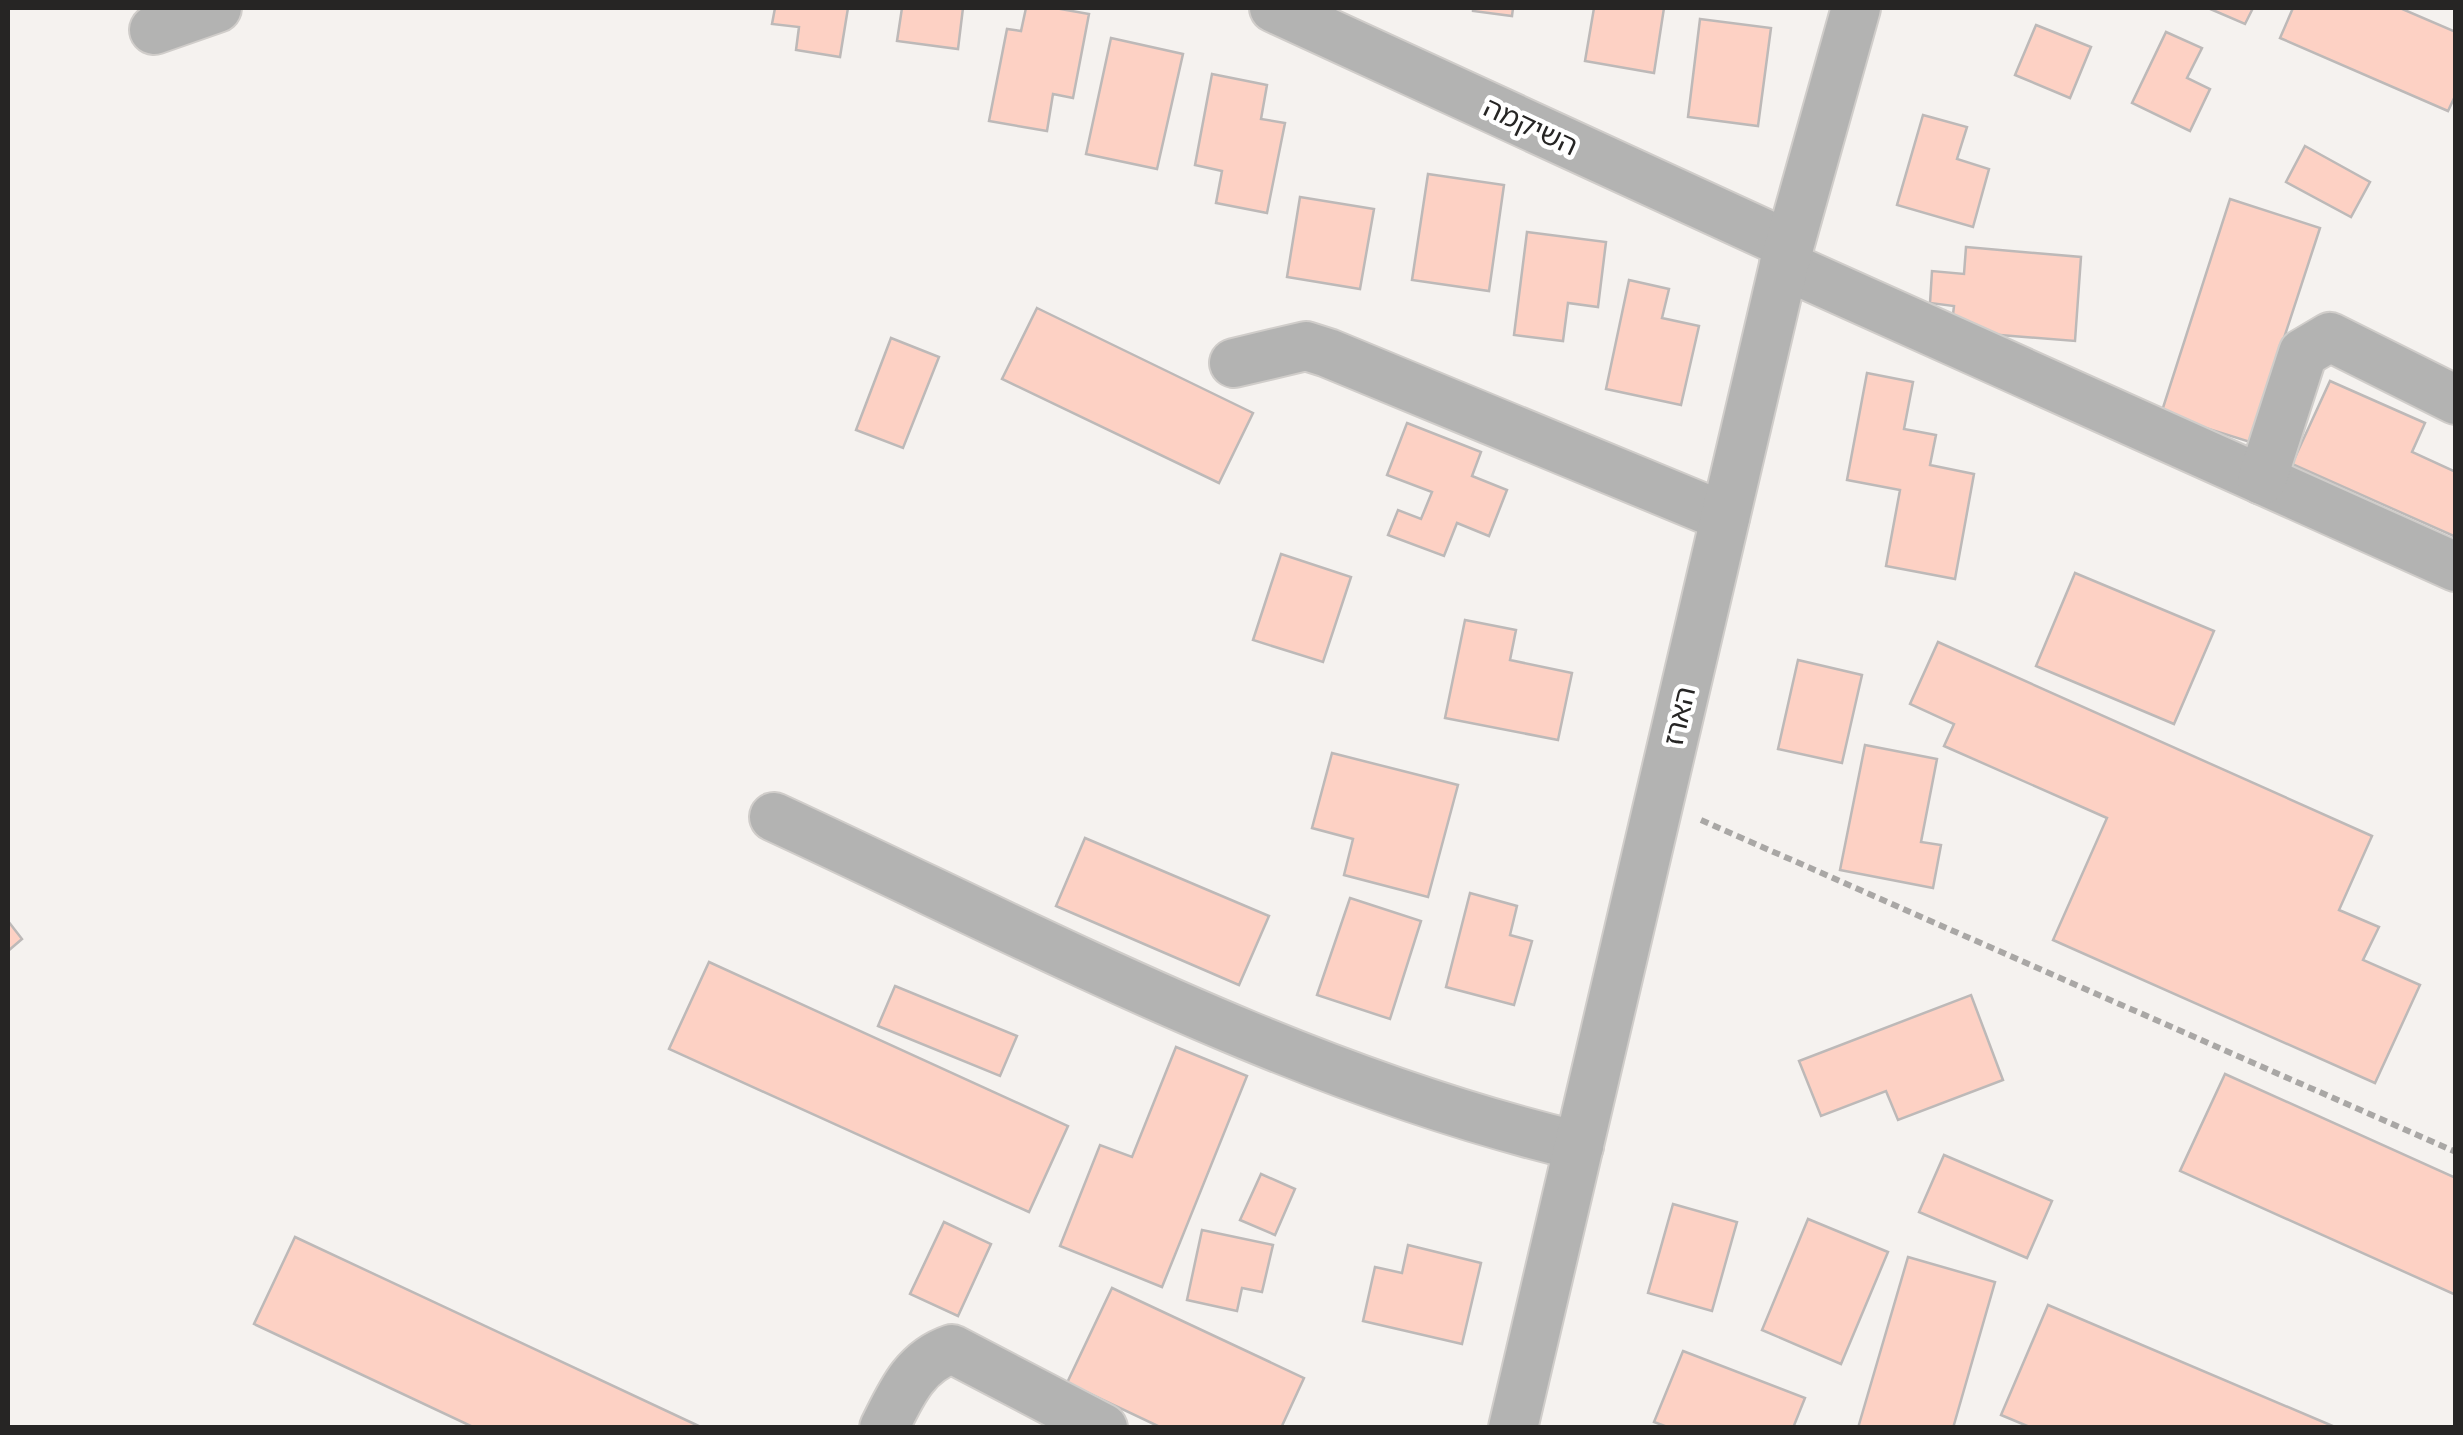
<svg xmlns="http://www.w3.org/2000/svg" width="2463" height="1435" viewBox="0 0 2463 1435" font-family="Inter,'Noto Sans Hebrew',sans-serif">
<rect width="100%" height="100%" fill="#f5f2ef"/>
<g fill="#fdd1c4" stroke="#bdb9b8" stroke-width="2.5">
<path d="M775,8H848L840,57L796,50L799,27L772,24Z"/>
<path d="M902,8H963L958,49L897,41Z"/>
<path d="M1026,8H1055L1089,14L1073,98L1053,94L1047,131L989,121L1007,29L1021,31Z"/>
<path d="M1473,8H1513L1512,16L1473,11Z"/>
<path d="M1594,8H1664L1654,73L1585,61Z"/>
<path d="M2208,8H2253L2245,24Z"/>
<path d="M2293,8H2400L2456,32V94L2448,111L2280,38Z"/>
<path d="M1700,19L1771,28L1758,126L1688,117Z"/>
<path d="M2036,25L2091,47L2070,98L2015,75Z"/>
<path d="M2166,32L2202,48L2187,78L2210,89L2190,131L2132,103Z"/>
<path d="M1111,38L1183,54L1157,169L1086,154Z"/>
<path d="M1212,74L1267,85L1261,119L1285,123L1267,213L1216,203L1222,171L1195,165Z"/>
<path d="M1923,115L1967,127L1957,159L1989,169L1973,227L1897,205Z"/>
<path d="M2305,146L2370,182L2351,217L2286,182Z"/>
<path d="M1428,174L1504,185L1489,291L1412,280Z"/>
<path d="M1300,197L1374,209L1360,289L1287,277Z"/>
<path d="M2230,199L2320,228L2250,442L2161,414Z"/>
<path d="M1527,232L1606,242L1598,307L1568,303L1563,341L1514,335Z"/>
<path d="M1966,247L2081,257L2075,341L1951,331L1954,306L1930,303L1932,271L1964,274Z"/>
<path d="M1629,280L1669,289L1662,318L1699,326L1681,405L1606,389Z"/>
<path d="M1037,308L1253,413L1219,483L1002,379Z"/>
<path d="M891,338L939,357L903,448L856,430Z"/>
<path d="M1867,373L1913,382L1904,429L1936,435L1930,465L1974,474L1955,579L1886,566L1900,490L1847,480Z"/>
<path d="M2330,381L2425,423L2412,452L2456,472V537L2292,464Z"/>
<path d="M1407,423L1481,452L1472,476L1507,490L1489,536L1457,523L1444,556L1388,535L1398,510L1421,519L1432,492L1387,475Z"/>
<path d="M1281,554L1351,577L1323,662L1253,640Z"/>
<path d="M2075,573L2214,631L2174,724L2036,666Z"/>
<path d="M1465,620L1516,630L1510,660L1572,673L1558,740L1445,718Z"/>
<path d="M1938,642L2372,836L2339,910L2379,927L2363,960L2420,985L2375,1083L2053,940L2107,818L1944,746L1954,724L1910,704Z"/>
<path d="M1798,660L1862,675L1842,763L1778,749Z"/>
<path d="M1865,745L1937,759L1921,842L1941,845L1933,888L1840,870Z"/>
<path d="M1332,753L1458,785L1428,897L1344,875L1353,839L1312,828Z"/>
<path d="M1085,838L1269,916L1239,985L1056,906Z"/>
<path d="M1470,893L1517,906L1510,935L1532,941L1514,1005L1446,987Z"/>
<path d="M1350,898L1421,921L1390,1019L1317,995Z"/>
<path d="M8,921L22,939L8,951Z"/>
<path d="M709,962L1068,1126L1029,1212L669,1049Z"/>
<path d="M895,986L1017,1036L1000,1076L878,1026Z"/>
<path d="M1971,995L2003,1080L1898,1120L1886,1091L1821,1116L1799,1061Z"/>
<path d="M1176,1047L1247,1076L1162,1287L1060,1246L1100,1145L1132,1157Z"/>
<path d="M2225,1074L2456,1178V1295L2180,1171Z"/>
<path d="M1944,1155L2052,1201L2027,1258L1919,1212Z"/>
<path d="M1261,1174L1295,1189L1275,1235L1240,1220Z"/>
<path d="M1673,1204L1737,1222L1712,1311L1648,1293Z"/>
<path d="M1808,1219L1888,1252L1841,1364L1762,1330Z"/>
<path d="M944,1222L991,1244L958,1316L910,1294Z"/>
<path d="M1202,1230L1273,1245L1262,1292L1242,1288L1237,1311L1187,1300Z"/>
<path d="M295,1237L703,1428H475L254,1324Z"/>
<path d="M1408,1245L1481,1263L1462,1344L1363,1321L1375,1267L1402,1273Z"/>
<path d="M1908,1257L1995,1282L1953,1428H1858Z"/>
<path d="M1112,1288L1304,1378L1281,1428H1162L1067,1383Z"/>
<path d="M2048,1305L2335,1427L2032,1428L2001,1415Z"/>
<path d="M1683,1351L1805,1398L1793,1428H1670L1654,1422Z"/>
</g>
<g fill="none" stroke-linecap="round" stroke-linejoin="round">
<defs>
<g id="minor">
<path d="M1274,8L1789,245"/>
<path d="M154,30L217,8"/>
<path d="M1784,265L2456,567"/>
<path d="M1234,363L1306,346L1328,353L1725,517"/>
<path d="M2262,480L2303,353L2330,337L2456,400"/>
<path d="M774,817C1036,938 1297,1079 1579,1146"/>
<path d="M884,1428C901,1394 914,1362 952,1349L1103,1428"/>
<path d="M1513,1428L1784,265L1856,8"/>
</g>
</defs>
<use href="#minor" stroke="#d0cdca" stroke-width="52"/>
<path stroke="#a9a7a5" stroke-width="6" stroke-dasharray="8 5" stroke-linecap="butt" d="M1701,820L2456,1152"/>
<use href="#minor" stroke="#b3b3b2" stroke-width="48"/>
</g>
<g text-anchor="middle" stroke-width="9" stroke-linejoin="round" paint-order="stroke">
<g font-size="28" fill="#262524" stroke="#fff">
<text transform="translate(1531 126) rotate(25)" y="10">השיקמה</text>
<text transform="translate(1679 716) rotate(-77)" y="10">הארז</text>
</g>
</g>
<rect width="2463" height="1435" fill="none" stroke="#262524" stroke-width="20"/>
</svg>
